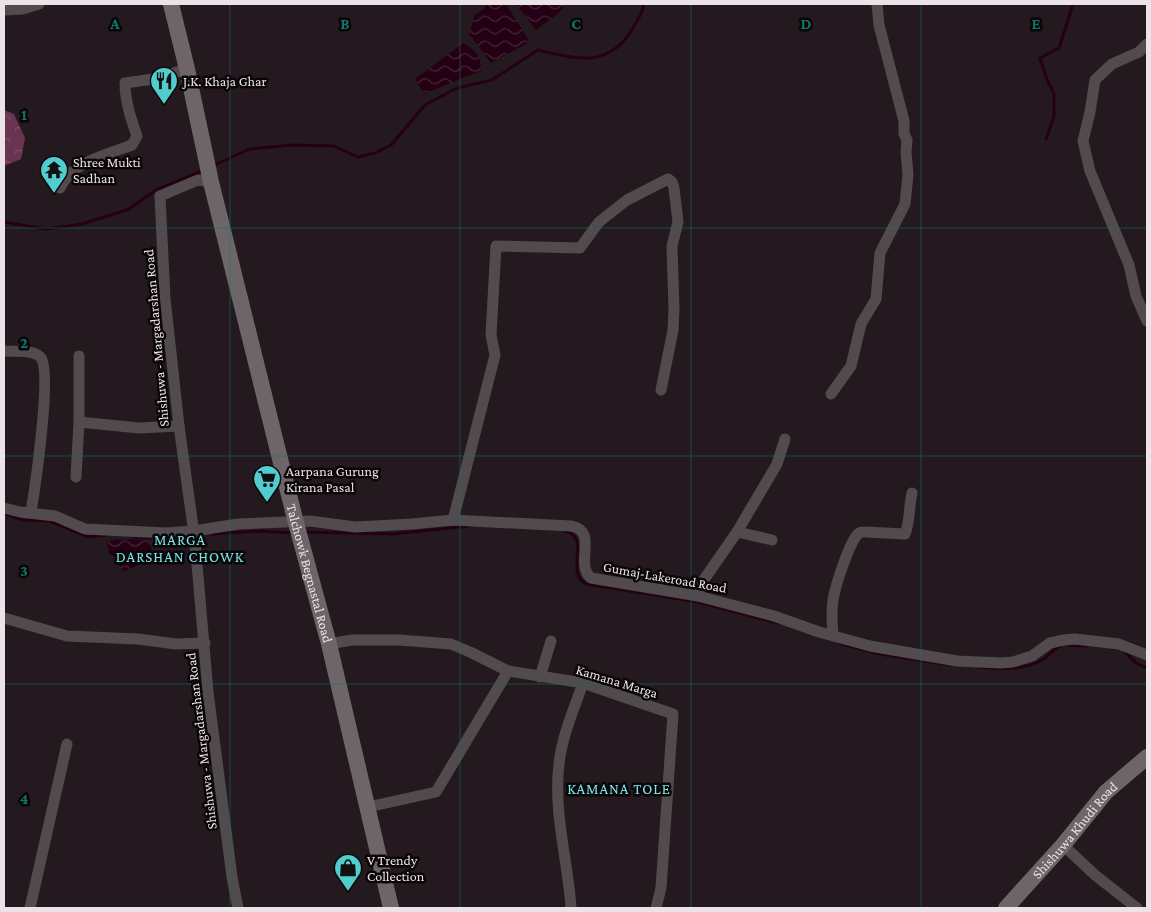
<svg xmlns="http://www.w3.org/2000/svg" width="1151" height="912" viewBox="0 0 1151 912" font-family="'Crimson Pro',serif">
<defs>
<pattern id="forest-crowns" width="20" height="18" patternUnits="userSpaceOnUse" patternTransform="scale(1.25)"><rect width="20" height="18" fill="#683450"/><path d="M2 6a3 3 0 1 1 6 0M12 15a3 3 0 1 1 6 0" fill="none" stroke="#7e5169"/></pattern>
<pattern id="water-waves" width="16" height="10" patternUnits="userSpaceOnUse" patternTransform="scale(1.25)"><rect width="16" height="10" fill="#250015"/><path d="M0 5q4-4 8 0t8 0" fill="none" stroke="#452537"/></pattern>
</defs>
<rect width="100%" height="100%" fill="#24191e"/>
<path fill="url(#forest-crowns)" d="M4,110L14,114L25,138L21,159L4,166Z"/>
<g fill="url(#water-waves)">
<path d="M487,4H506L530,42L491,63L469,34L475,15L484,9Z"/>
<path d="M516,4H559L563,8L559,13L536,30Z"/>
<path d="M463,43C476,50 481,56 481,71L438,88L424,94L415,79Z"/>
<path d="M137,539L149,541L152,549L146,562L125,571L120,568L118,557L109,555L107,542L115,540Z"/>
</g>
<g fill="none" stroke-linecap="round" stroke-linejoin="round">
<g stroke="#250015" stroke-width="3">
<path d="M1046,139L1054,116V94L1046,77L1040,58L1059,48L1073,4"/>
<path d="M212,166L250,149L293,145L334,146L358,157L375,153L391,145L425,105L457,88L492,80L538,50C577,59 609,69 633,28C637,20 643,13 644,4"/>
<path d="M4,222L46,229L82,224L127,210L156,190L204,170"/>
<path d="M5,514L23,520L50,521L88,537L106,535"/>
<path d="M565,531C592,537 564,572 586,584L698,602L778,623"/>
<path d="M303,532L392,534L469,526"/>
<path d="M212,534L261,531L292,533"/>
<path d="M135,537L151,538"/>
<path d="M841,644L880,654L950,665"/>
<path d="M1067,645L1086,646"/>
<path d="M1124,651L1136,663L1147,668"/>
<path d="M979,667C1000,669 1022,671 1042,660C1049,656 1053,649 1061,646"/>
</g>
<g stroke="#514b4e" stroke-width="11">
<path d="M4,10L23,9L39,4"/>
<path d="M1147,44L1139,52L1112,64L1095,80L1090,112L1083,141L1090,171L1129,265L1136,296L1147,321"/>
<path d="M211,182L198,180L160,196L165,298L179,426L195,541L208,692L232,877L238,908"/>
<path d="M60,188C73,161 106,155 132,145L137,136C131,119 125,101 125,83L154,79L187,69"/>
<path d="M5,351C15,352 35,349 41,358C52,373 35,488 31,512"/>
<path d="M831,394L851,366L861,324L876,299L880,253L905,204L908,175L906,152L907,140L904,134V121L879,25L877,4"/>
<path d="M79,422L139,428L179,426"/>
<path d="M76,477L79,422V356"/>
<path d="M4,508L20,512L55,516L85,529L166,533L194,531L238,524L310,521L355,527L412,524L453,520L571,526C599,531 574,564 591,578L698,596L774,616L819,632L870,646L957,661L1001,663L1013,662L1032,656L1050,643L1064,640L1075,639L1119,644L1147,655"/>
<path d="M453,520L495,355L491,335L496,246L580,248L599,222L627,200L668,179L672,182L674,188L678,222L672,246L674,309L673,330L661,390"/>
<path d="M737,532L777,464L785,439"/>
<path d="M698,596L703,581L737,532L772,540"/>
<path d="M4,618L67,636L138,639L176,644L205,643"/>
<path d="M833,635C832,623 831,612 833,600C835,587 849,543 858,534C860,532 861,532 865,532L905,534C910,522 909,506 912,493"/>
<path d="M329,644L352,640H399L451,644L470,652L508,671"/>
<path d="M540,677L551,641"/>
<path d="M368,807L436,792L508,671L583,683L673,714L661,888L656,908"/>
<path d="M1063,845L1095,875L1137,908"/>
<path d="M30,908L67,744"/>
<path d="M571,908C568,861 553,812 559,764C562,736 574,709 583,683"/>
</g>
<g stroke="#6e6569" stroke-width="16">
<path id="s1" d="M171,4L187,69L211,182L296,523L329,644L391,908"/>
<path id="s2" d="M1006,908L1063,845L1106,792L1147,757"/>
</g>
</g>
<path fill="none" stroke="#0f766e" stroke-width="1" stroke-opacity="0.55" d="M230,4V908M460,4V908M691,4V908M921,4V908M4,228H1147M4,456H1147M4,684H1147"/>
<defs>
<symbol id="restaurant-pin" viewBox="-11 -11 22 30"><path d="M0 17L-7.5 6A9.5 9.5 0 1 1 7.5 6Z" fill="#52cdcf" stroke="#0a0608"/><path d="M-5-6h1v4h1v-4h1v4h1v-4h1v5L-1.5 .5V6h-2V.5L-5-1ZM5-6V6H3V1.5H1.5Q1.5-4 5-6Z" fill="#111"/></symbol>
<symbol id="temple-pin" viewBox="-11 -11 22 30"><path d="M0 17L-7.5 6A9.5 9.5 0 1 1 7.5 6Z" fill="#52cdcf" stroke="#0a0608"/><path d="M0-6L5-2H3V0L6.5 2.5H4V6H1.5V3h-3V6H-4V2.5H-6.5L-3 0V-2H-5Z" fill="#111"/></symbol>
<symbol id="supermarket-pin" viewBox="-11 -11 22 30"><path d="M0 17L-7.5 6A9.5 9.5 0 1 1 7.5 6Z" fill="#52cdcf" stroke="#0a0608"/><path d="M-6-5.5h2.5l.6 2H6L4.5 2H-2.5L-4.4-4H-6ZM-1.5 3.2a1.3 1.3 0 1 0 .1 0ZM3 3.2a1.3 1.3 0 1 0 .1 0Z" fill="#111"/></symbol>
<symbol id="shop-pin" viewBox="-11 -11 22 30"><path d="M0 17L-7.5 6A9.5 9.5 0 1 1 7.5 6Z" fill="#52cdcf" stroke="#0a0608"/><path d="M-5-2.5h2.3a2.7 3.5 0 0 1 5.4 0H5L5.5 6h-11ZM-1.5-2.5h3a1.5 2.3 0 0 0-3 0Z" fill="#111"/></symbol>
</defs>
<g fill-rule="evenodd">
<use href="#restaurant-pin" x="148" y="65" width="32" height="43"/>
<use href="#temple-pin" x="38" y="154" width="32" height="43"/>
<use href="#supermarket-pin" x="251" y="463" width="32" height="43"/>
<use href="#shop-pin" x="332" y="852" width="32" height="43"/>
</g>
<g text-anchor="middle" stroke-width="5" stroke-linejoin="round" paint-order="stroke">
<g font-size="14" fill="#ebe3e7" stroke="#0a0608" text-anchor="start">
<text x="183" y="86">J.K. Khaja Ghar</text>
<text x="73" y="167">Shree Mukti<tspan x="73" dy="16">Sadhan</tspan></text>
<text x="286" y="476">Aarpana Gurung<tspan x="286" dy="16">Kirana Pasal</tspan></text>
<text x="367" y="865">V Trendy<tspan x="367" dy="16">Collection</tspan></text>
</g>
<g font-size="14" fill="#ebe3e7" stroke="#0a0608">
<text transform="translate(156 338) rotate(-95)" y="5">Shishuwa - Margadarshan Road</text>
<text dy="5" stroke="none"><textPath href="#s1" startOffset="586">Talchowk Begnastal Road</textPath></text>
<text transform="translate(665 577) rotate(10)" y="5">Gumaj-Lakeroad Road</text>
<text transform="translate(617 681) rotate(17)" y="5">Kamana Marga</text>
<text transform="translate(201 741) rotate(-97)" y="5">Shishuwa - Margadarshan Road</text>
<text dy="5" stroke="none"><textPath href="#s2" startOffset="104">Shishuwa Khudi Road</textPath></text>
</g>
<g font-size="15" letter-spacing="1" fill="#78e4e6" stroke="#0a0608">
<text x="180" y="545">MARGA<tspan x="180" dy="17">DARSHAN CHOWK</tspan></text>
<text x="619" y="794">KAMANA TOLE</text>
</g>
</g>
<g font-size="16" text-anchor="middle" font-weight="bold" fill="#0f766e" stroke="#0a0608" stroke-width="5" stroke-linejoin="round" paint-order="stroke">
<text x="115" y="29">A</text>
<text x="345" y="29">B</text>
<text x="576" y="29">C</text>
<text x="806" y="29">D</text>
<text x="1036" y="29">E</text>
<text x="24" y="120">1</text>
<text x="24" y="348">2</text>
<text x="24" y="576">3</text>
<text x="24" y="804">4</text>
</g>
<rect width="1151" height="912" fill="none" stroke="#ebe3e7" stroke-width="10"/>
</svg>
